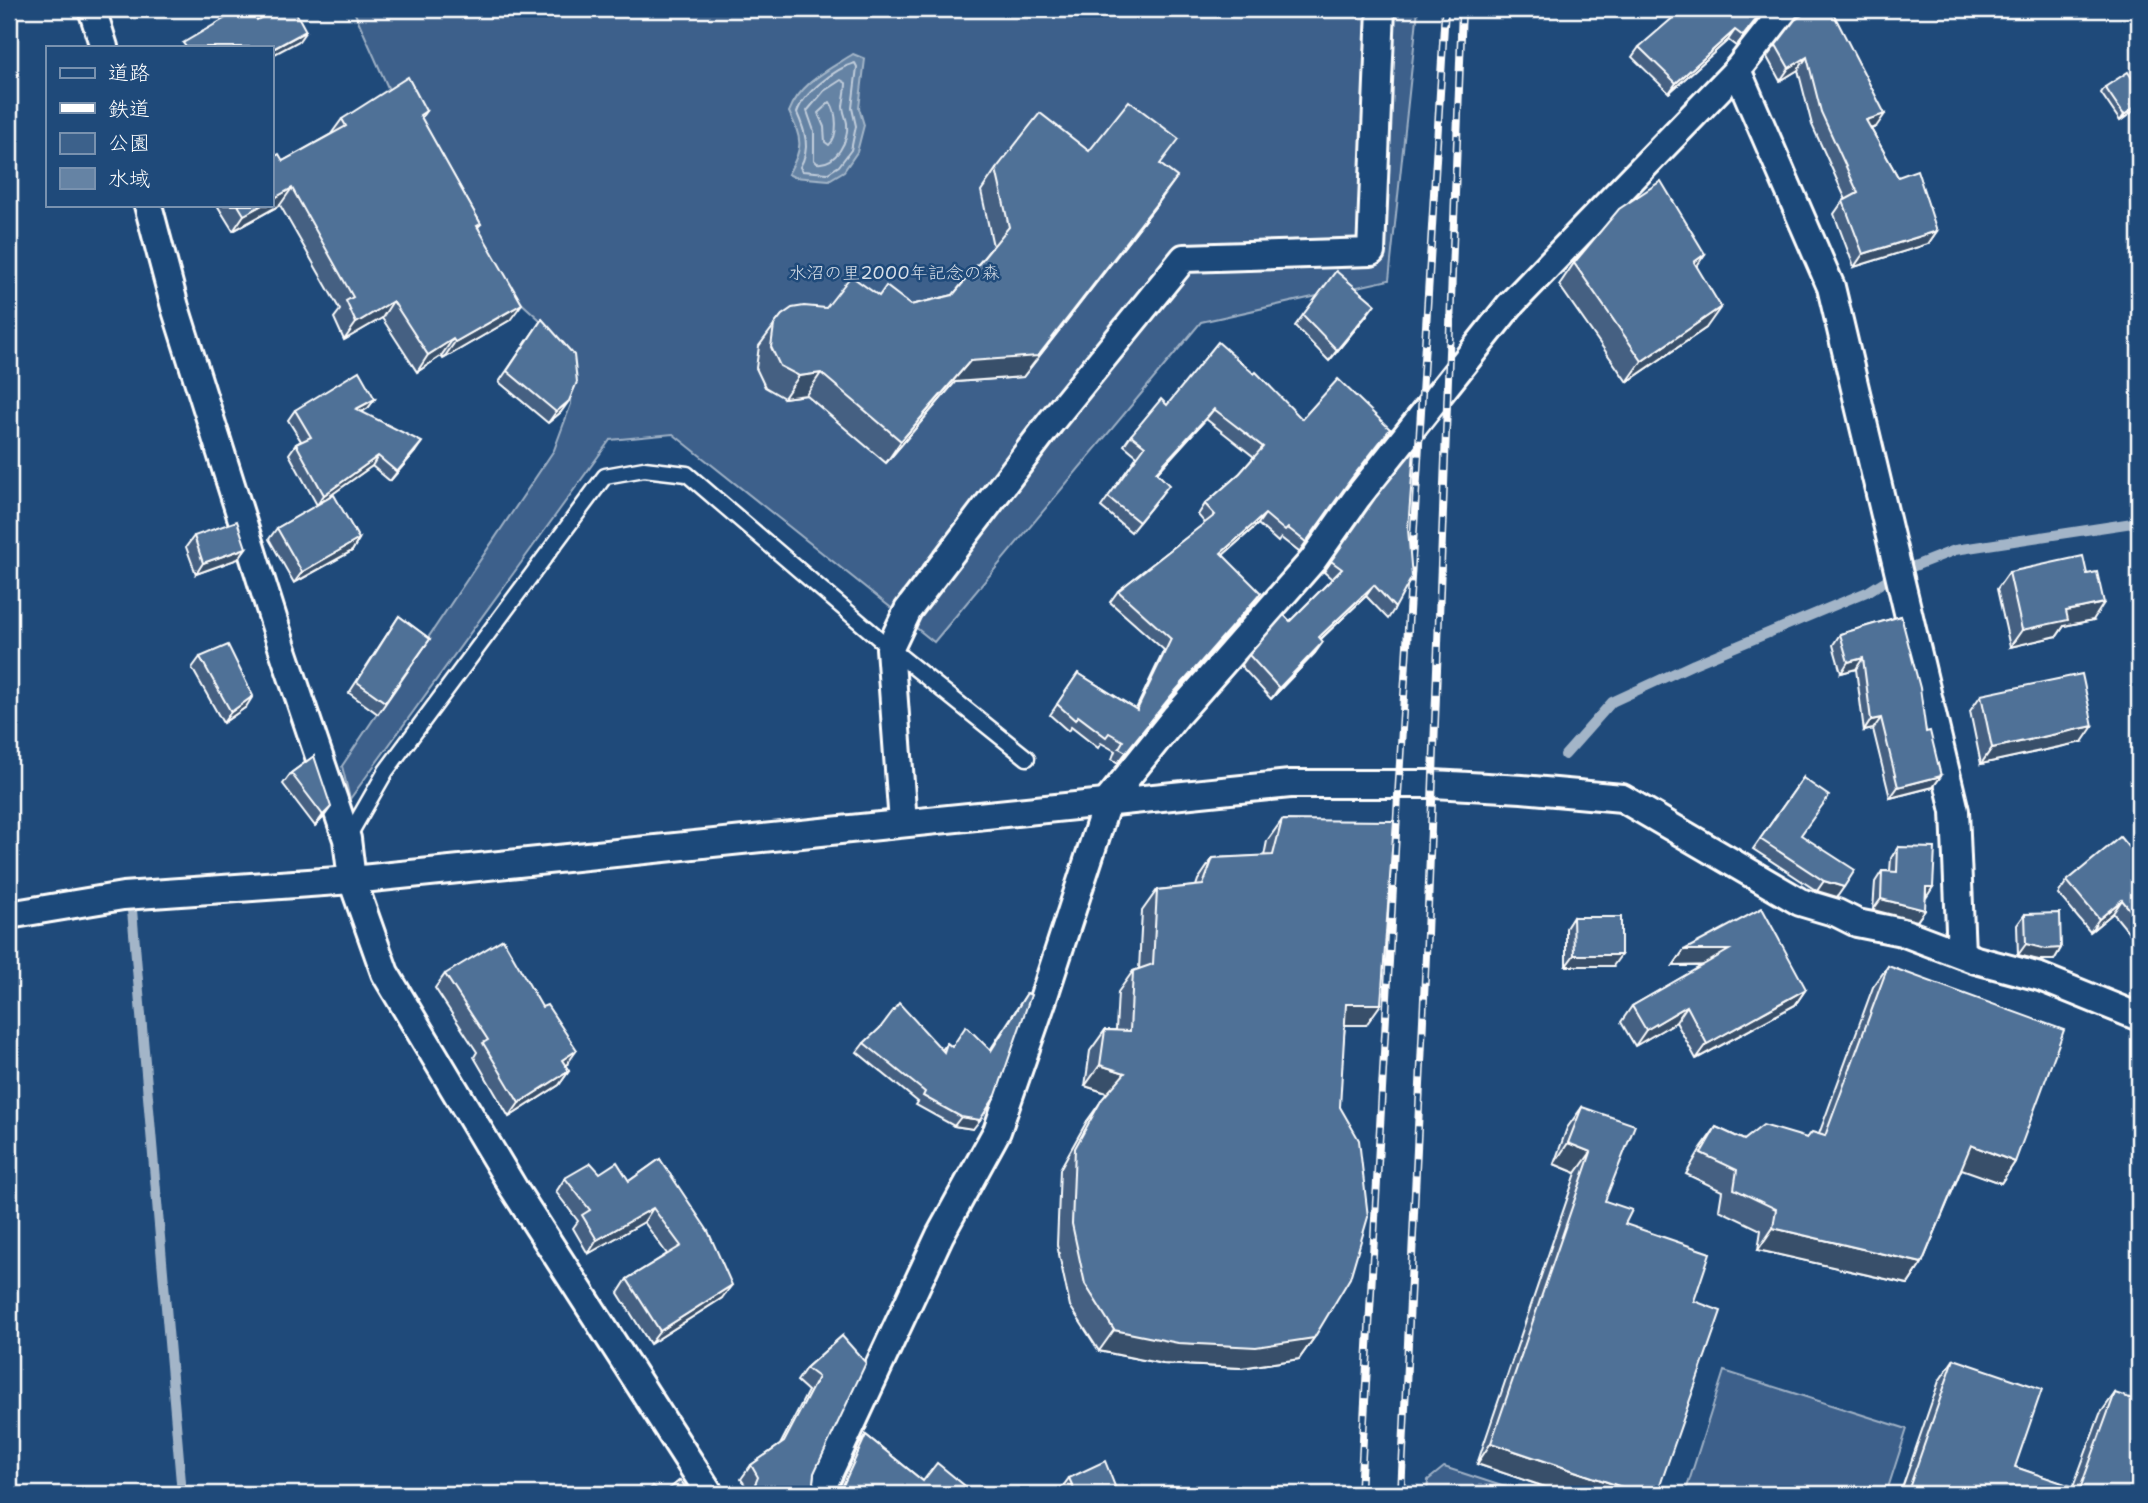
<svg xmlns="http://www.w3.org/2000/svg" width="2148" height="1503" viewBox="0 0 2148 1503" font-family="'Shantell Sans','Klee One',sans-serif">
<rect width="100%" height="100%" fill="#1f4a7a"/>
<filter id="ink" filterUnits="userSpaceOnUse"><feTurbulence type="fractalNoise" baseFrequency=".0143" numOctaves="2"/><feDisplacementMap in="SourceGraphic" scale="14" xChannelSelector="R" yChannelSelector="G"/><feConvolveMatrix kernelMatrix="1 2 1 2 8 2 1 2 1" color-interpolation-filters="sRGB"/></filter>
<g filter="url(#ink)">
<g fill="#3c618b" stroke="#9eb0c5" stroke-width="2">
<path d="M353,9H1418L1389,280L1201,322L934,642L673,434L610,440L350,799L342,766L554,450L571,404L573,360L539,319L486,271L389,90Z"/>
<path d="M1724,1371L1907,1429L1886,1494H1685Z"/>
<path d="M1444,1467L1526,1494H1427L1428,1480Z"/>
</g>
<path fill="#6583a4" stroke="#a3b5c8" stroke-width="2" d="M853,54L865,59L859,108L864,125L857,152L844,171L829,180L794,177L788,174C804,147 802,140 789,112C800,83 828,70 853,54Z"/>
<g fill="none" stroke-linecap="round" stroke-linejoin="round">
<g stroke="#c1cddb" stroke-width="2">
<path d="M855,63L857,67L852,108L856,126L851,150L839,166L828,173L802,171L800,167C811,148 805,131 797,113C802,94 836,68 855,63Z"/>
<path d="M841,80L846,83C846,90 844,98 843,106C843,112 846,117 847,123C849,141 836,165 817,163L814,160V131L807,111L824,91Z"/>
<path d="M830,102C837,112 839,136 829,145L825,142L824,127L818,113Z"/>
</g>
<g stroke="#a3b5c8" stroke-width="10">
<path d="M1565,755L1612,702L1694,664L1869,591L1899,572L1955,550L2139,522"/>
<path d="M132,910L182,1494"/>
</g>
<defs>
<path id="lane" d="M347,839L386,771L605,476L644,469L687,474L890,648L1027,758"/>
<g id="street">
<path d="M92,9L104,47"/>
<path d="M1737,70L1831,287L1955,811L1961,953"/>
<path d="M148,205L175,307L283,650L347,839L352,880L385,973L514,1189L710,1494"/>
<path d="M903,823L890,648L908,610L1050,423L1184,258L1371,252L1381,9"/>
<path d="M9,915L123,896L352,880L1290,784H1433L1522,789L1622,798L1800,902L1837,913L1857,923L1902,932L1976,960L2040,977L2139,1017"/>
<path d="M819,1494L940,1235L997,1131L1043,999L1107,802L1176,716L1313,560L1356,499L1509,306L1737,70L1785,9"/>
</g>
</defs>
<use href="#lane" stroke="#fff" stroke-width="19"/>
<use href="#street" stroke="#fff" stroke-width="32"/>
<use href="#lane" stroke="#1f4a7a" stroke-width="14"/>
<use href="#street" stroke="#1f4a7a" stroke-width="26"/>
<defs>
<g id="rail">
<path d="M1360,1494L1398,796L1445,9"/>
<path d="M1401,1494L1427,934L1462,9"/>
</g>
</defs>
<use href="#rail" stroke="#fff" stroke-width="8"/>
<use href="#rail" stroke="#1f4a7a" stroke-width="5" stroke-dasharray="16" stroke-linecap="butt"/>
</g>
<g fill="#456182" stroke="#fff" stroke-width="2">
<path d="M1765,9L1736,46L1728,40L1669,93L1632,57L1639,47Z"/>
<path d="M1795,20L1876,127L1871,129L1898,177L1937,231L1928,244L1854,267L1834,214L1843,201L1846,200L1812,125L1798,70L1780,81L1767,57Z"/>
<path d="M2105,87L2139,89V107L2120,121L2101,93Z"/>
<path d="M426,111L421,118L481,224L478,227L510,320L443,359L441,356L417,372L382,318L344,340L334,318L340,310L280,205L233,231L217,205H271L283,161L331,134L342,119Z"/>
<path d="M1089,151L1161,164L1162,198L1023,377L955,382L886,463L806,395L784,398L765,387L756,368L759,346L782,315L826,308L879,296L911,305L953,295L993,246L981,191L996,169Z"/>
<path d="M1705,254L1696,266L1706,328L1627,382L1559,285L1574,263Z"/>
<path d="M1303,315H1367L1329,361L1295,326Z"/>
<path d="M542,319L561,412L548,423L499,382Z"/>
<path d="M375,399L368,408L362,412L415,452L390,481L372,466L318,504L359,539L352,551L294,583L269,539L277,528L317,505L289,454L296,444L301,441L288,420L295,410Z"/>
<path d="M1167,405L1390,429L1344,489L1299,552L1281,538L1278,542L1258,524L1223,555L1254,603L1164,706L1118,763L1112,759L1115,751L1101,743L1098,748L1071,727L1068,731L1050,715L1078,673L1136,709L1164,650L1110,602L1118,591L1205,523L1198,515L1205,504L1240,473L1254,457L1206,419L1157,473L1161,495L1131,532L1101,507L1137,456L1124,445L1131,435Z"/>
<path d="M1376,497L1395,608L1388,619L1366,596L1321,639L1315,653L1271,699L1241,666L1249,655L1290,621L1332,579L1324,572Z"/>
<path d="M194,536L246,548L238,559L196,574L186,547Z"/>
<path d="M2009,572L2093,620L2064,626L2057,636L2010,647L1997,589Z"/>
<path d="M399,616L430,639L378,714L349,693Z"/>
<path d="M1901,616L1926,732L1941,776L1933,787L1890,798L1873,729L1864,731L1856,669L1841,673L1833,645L1840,634Z"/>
<path d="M200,657L246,707L223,723L192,668Z"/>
<path d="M1981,695L2082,742L1981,764L1970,711Z"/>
<path d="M314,756L323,818L315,826L283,784L291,773Z"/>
<path d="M1803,778L1801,835L1837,897L1817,891L1753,849Z"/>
<path d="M1282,820L1366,1025H1345L1314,1338L1299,1359L1241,1368L1163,1364L1099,1351L1070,1306L1057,1245L1060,1169L1087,1121L1107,1093L1085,1086L1090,1051L1105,1030H1116L1118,992L1133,971L1139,969L1142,911L1157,890L1196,886L1198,880L1213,858L1264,856L1267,841Z"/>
<path d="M1898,847L1925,910L1917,921L1873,910L1875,882L1882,871H1890L1891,858Z"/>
<path d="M2139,860V945L2113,913L2090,932L2058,894L2067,881Z"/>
<path d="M2025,914L2061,948L2054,960H2039L2018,955L2017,925Z"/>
<path d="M1573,917L1613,966H1566V928Z"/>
<path d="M1684,950L1806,989L1795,1005L1696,1059L1676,1022L1635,1046L1621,1022L1632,1006L1702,966H1673Z"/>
<path d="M1888,966L2015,1162L2001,1183L1962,1168L1922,1263L1908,1284L1758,1250L1761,1230L1719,1210L1722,1191L1686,1174L1701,1148L1716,1127L1744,1140L1807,1138L1819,1134L1873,987Z"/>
<path d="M445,974L567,1064L565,1065L569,1071L559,1085L509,1117L474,1057L477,1052L435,988Z"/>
<path d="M1027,993L973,1129L954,1126L916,1105L918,1102L857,1052L864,1043L942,1050L947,1043L952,1047L990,1050Z"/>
<path d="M1582,1107L1605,1201L1694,1301L1657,1494H1566L1477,1464L1576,1173L1554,1164L1567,1128Z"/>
<path d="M660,1159L722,1298L650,1344L618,1293L627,1279L667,1254L644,1222L588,1254L573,1228L578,1221L556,1192L565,1178L600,1173L629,1181Z"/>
<path d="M842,1336L814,1473L813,1482L816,1494H747L749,1491L741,1479L751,1465L780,1445L808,1391L797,1381L806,1368Z"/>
<path d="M1954,1359L2015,1467L2073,1487L2100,1414L2115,1393L2139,1494H1900L1939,1381Z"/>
<path d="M866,1435L923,1481L975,1494H836L859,1445Z"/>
<path d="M1069,1478L1118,1494H1063L1061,1489Z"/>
</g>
<g fill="#384f6a" stroke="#fff" stroke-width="2">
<path d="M1735,30L1728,40L1669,93L1676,83Z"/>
<path d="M306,31L299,41L271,56V50Z"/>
<path d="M1807,57L1798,70L1780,81L1789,68Z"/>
<path d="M2139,104V107L2120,121L2124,115Z"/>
<path d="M1885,114L1876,127L1857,133L1866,120Z"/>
<path d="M1177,177L1162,198L1023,377L955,382L886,463L901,441L970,361Z"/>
<path d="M292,188L280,205L233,231L244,215L262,205H271V200Z"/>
<path d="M1937,231L1928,244L1854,267L1863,254Z"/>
<path d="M1705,254L1690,276L1694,262Z"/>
<path d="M393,301L382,318L344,340L356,323Z"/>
<path d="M522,304L510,320L443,359L455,342Z"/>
<path d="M1375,304L1367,315L1329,361L1337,350Z"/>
<path d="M1721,307L1706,328L1627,382L1642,361Z"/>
<path d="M453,339L441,356L417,372L428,355Z"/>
<path d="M821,373L806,395L784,398L799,376Z"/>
<path d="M375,399L368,408L349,419L356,409Z"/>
<path d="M569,401L561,412L548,423L556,412Z"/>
<path d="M1214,409L1206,419L1149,482L1156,472Z"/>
<path d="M422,442L415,452L390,481L397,472Z"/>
<path d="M378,456L372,466L317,505L324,495Z"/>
<path d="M1265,514L1258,524L1214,563L1221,553Z"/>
<path d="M359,539L352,551L294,583L302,572Z"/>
<path d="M246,548L238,559L196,574L203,563Z"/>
<path d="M1374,585L1366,596L1311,648L1319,637Z"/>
<path d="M1261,593L1254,603L1164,706L1118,763L1171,696Z"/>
<path d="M2104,603L2093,620L2064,626L2057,636L2010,647L2022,630L2066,611Z"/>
<path d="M1323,642L1315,653L1271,699L1279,688Z"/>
<path d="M1863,658L1856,669L1841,673L1848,662Z"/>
<path d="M253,696L246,707L223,723L231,712Z"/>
<path d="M1881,718L1873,729L1864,731L1871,720Z"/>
<path d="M2093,726L2082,742L1981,764L1992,748Z"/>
<path d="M1941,776L1933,787L1890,798L1898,787Z"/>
<path d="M331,807L323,818L315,826L323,815Z"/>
<path d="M1824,881L1844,887L1837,897L1817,891Z"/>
<path d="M1926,887H1933L1926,898Z"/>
<path d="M1881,899L1925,910L1917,921L1873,910Z"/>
<path d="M2122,900L2113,913L2090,932L2099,919Z"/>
<path d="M2026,944L2061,948L2054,960H2039L2018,955Z"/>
<path d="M1684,950H1729L1718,965L1673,966Z"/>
<path d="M1574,955H1621L1613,966H1566Z"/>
<path d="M1806,989L1795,1005L1696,1059L1707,1044Z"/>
<path d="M1346,1004H1381L1366,1025H1331Z"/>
<path d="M1687,1006L1676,1022L1635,1046L1646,1030Z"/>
<path d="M577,1050L567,1064L552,1074L562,1060Z"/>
<path d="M1100,1065L1125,1073L1110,1094L1085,1086Z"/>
<path d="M569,1071L559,1085L509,1117L519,1103Z"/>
<path d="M961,1117L980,1120L973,1129L954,1126Z"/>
<path d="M1568,1143L1591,1152L1576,1173L1554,1164Z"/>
<path d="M1971,1145L2015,1162L2001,1183L1956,1167Z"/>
<path d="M653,1208L644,1222L588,1254L597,1240Z"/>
<path d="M1773,1228L1922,1263L1908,1284L1758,1250Z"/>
<path d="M732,1285L722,1298L650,1344L660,1331Z"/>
<path d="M1114,1330L1314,1338L1299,1359L1241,1368L1163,1364L1099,1351Z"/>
<path d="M1491,1443L1643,1494H1566L1477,1464Z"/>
</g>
<g fill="#507197" stroke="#fff" stroke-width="2">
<path d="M241,9H251L257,20L277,9H294L306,31L271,50V47H186L183,43Z"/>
<path d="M1683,9H1764L1743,36L1735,30L1676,83L1639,47Z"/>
<path d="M1811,9H1831L1885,114L1866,120L1898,177L1917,170L1937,231L1863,254L1843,201L1858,193L1821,112L1807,57L1789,68L1776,45L1795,20Z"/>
<path d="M2128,72L2139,89V104L2124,115L2105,87Z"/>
<path d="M408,77L426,111L420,115L481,224L477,226L522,304L455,342L453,339L428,355L393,301L356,323L346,301L353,297L292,188L271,200V158L279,154L283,161L346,126L342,119Z"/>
<path d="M1129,101L1179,139L1160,164L1177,177L1038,356L970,361L901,441L821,373L799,376L780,366L771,347L774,325L782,315L792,308L804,306L826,308L851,276L879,296L886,286L911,305L953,295L1009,227L996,169L1040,113L1089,151Z"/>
<path d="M1661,181L1705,254L1694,262L1721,307L1642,361L1574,263L1619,209Z"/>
<path d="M238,205H262L244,215Z"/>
<path d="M1336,271L1375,304L1337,350L1303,315Z"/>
<path d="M542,319L574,355L577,382L569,401L556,412L507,371Z"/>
<path d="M1218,342L1254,374L1256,372L1302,419L1338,379L1390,429L1351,479L1306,542L1288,528L1285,531L1265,514L1221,553L1261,593L1171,696L1126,752L1119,748L1123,741L1109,733L1106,737L1078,716L1075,720L1057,704L1078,673L1137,710L1171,639L1118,591L1215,515L1205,504L1240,473L1263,447L1214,409L1156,472L1169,485L1139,522L1108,497L1145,446L1131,435L1161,399L1167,405Z"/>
<path d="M359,371L375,399L356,409L422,442L397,472L378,456L324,495L296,444L311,437L295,410Z"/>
<path d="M1414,450L1408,529L1412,577L1395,608L1374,585L1319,637L1323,642L1279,688L1249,655L1284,615L1290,621L1342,569L1331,561L1376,497Z"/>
<path d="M334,495L359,539L302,572L277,528Z"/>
<path d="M237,521L246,548L203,563L194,536Z"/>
<path d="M2083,556L2087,574L2097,572L2104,603L2066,611L2068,620L2022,630L2009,572Z"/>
<path d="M399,616L430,639L385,702L357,682Z"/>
<path d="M1901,616L1920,688L1926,732L1930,731L1941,776L1898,787L1881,718L1871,720L1863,658L1848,662L1840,634Z"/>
<path d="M228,645L253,696L231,712L200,657Z"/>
<path d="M2082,674L2093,726L1992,748L1981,695Z"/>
<path d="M314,756L331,807L323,815L291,773Z"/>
<path d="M1803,778L1829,796L1801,835L1855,870L1844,887L1824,881L1760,839Z"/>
<path d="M1282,820L1394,821L1381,1004H1346L1340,1107L1359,1140L1368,1217L1350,1278L1314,1338L1256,1347L1178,1343L1114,1330L1085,1284L1072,1224L1075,1148L1102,1099L1125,1073L1100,1065L1105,1030L1130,1031L1133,971L1153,964L1157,890L1203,885L1213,858L1273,855Z"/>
<path d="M2120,837L2139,860V921L2122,900L2099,919L2067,881Z"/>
<path d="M1898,847L1935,848L1933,887H1926L1925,910L1881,899L1882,871L1897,872Z"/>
<path d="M1762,908L1806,989L1707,1044L1687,1006L1646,1030L1632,1006L1729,950H1684Z"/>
<path d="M2060,913L2061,948L2046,949L2026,944L2025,914Z"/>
<path d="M1573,917H1621V955H1574Z"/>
<path d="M503,939L542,1007L547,1005L577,1050L562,1060L569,1071L519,1103L483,1043L488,1040L445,974Z"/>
<path d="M1888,966L2064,1030L2015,1162L1971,1145L1922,1263L1773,1228L1776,1209L1734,1189L1737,1170L1701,1153L1716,1127L1744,1140L1763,1125L1807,1138L1812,1132L1825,1136Z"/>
<path d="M1027,993L1031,995L996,1095L980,1120L961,1117L923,1096L925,1092L864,1043L880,1028L899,1003L944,1052L947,1043L952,1047L966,1026L991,1051Z"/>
<path d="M1582,1107L1635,1125L1605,1201L1632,1210L1625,1224L1710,1253L1694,1301L1721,1311L1657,1494H1643L1491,1443L1591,1152L1568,1143Z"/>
<path d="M660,1159L708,1231L732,1285L660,1331L627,1279L681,1246L653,1208L597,1240L582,1215L590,1210L565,1178L591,1163L600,1173L617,1162L629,1181Z"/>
<path d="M842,1336L866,1363L814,1473L813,1482L817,1491L816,1494H753L752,1492L758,1477L751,1465L784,1442L818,1377L806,1368Z"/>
<path d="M1954,1359L2042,1389L2015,1467L2080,1489L2115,1393L2139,1401V1494H1907Z"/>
<path d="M866,1435L923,1481L937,1463L975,1494H837L840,1492Z"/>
<path d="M1105,1461L1118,1494H1076L1069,1478Z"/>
<path d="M680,1480L691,1494H645L653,1486L663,1494Z"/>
</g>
</g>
<g text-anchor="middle" stroke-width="5" stroke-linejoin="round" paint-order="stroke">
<g font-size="18" fill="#d8dfe8" stroke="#1f4a7a">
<text x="894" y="279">水沼の里2000年記念の森</text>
</g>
</g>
<rect width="2148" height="1503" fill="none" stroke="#1f4a7a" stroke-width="35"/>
<rect x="18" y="18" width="2113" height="1468" fill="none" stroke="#fff" stroke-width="2.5" filter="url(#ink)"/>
<rect x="46" y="46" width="228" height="161" fill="#1f4a7a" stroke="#7992af" stroke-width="2"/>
<rect x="60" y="68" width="35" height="10" fill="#1f4a7a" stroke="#7992af" stroke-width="2"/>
<text x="108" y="80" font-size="21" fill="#ffffff">道路</text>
<rect x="60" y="103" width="35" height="10" fill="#ffffff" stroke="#7992af" stroke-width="2"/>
<text x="108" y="116" font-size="21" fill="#ffffff">鉄道</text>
<rect x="60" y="133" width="35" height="21" fill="#3c618b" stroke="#7992af" stroke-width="2"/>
<text x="108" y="150" font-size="21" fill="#ffffff">公園</text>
<rect x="60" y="168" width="35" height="21" fill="#6583a4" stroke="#7992af" stroke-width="2"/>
<text x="108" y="186" font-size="21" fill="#ffffff">水域</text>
</svg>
